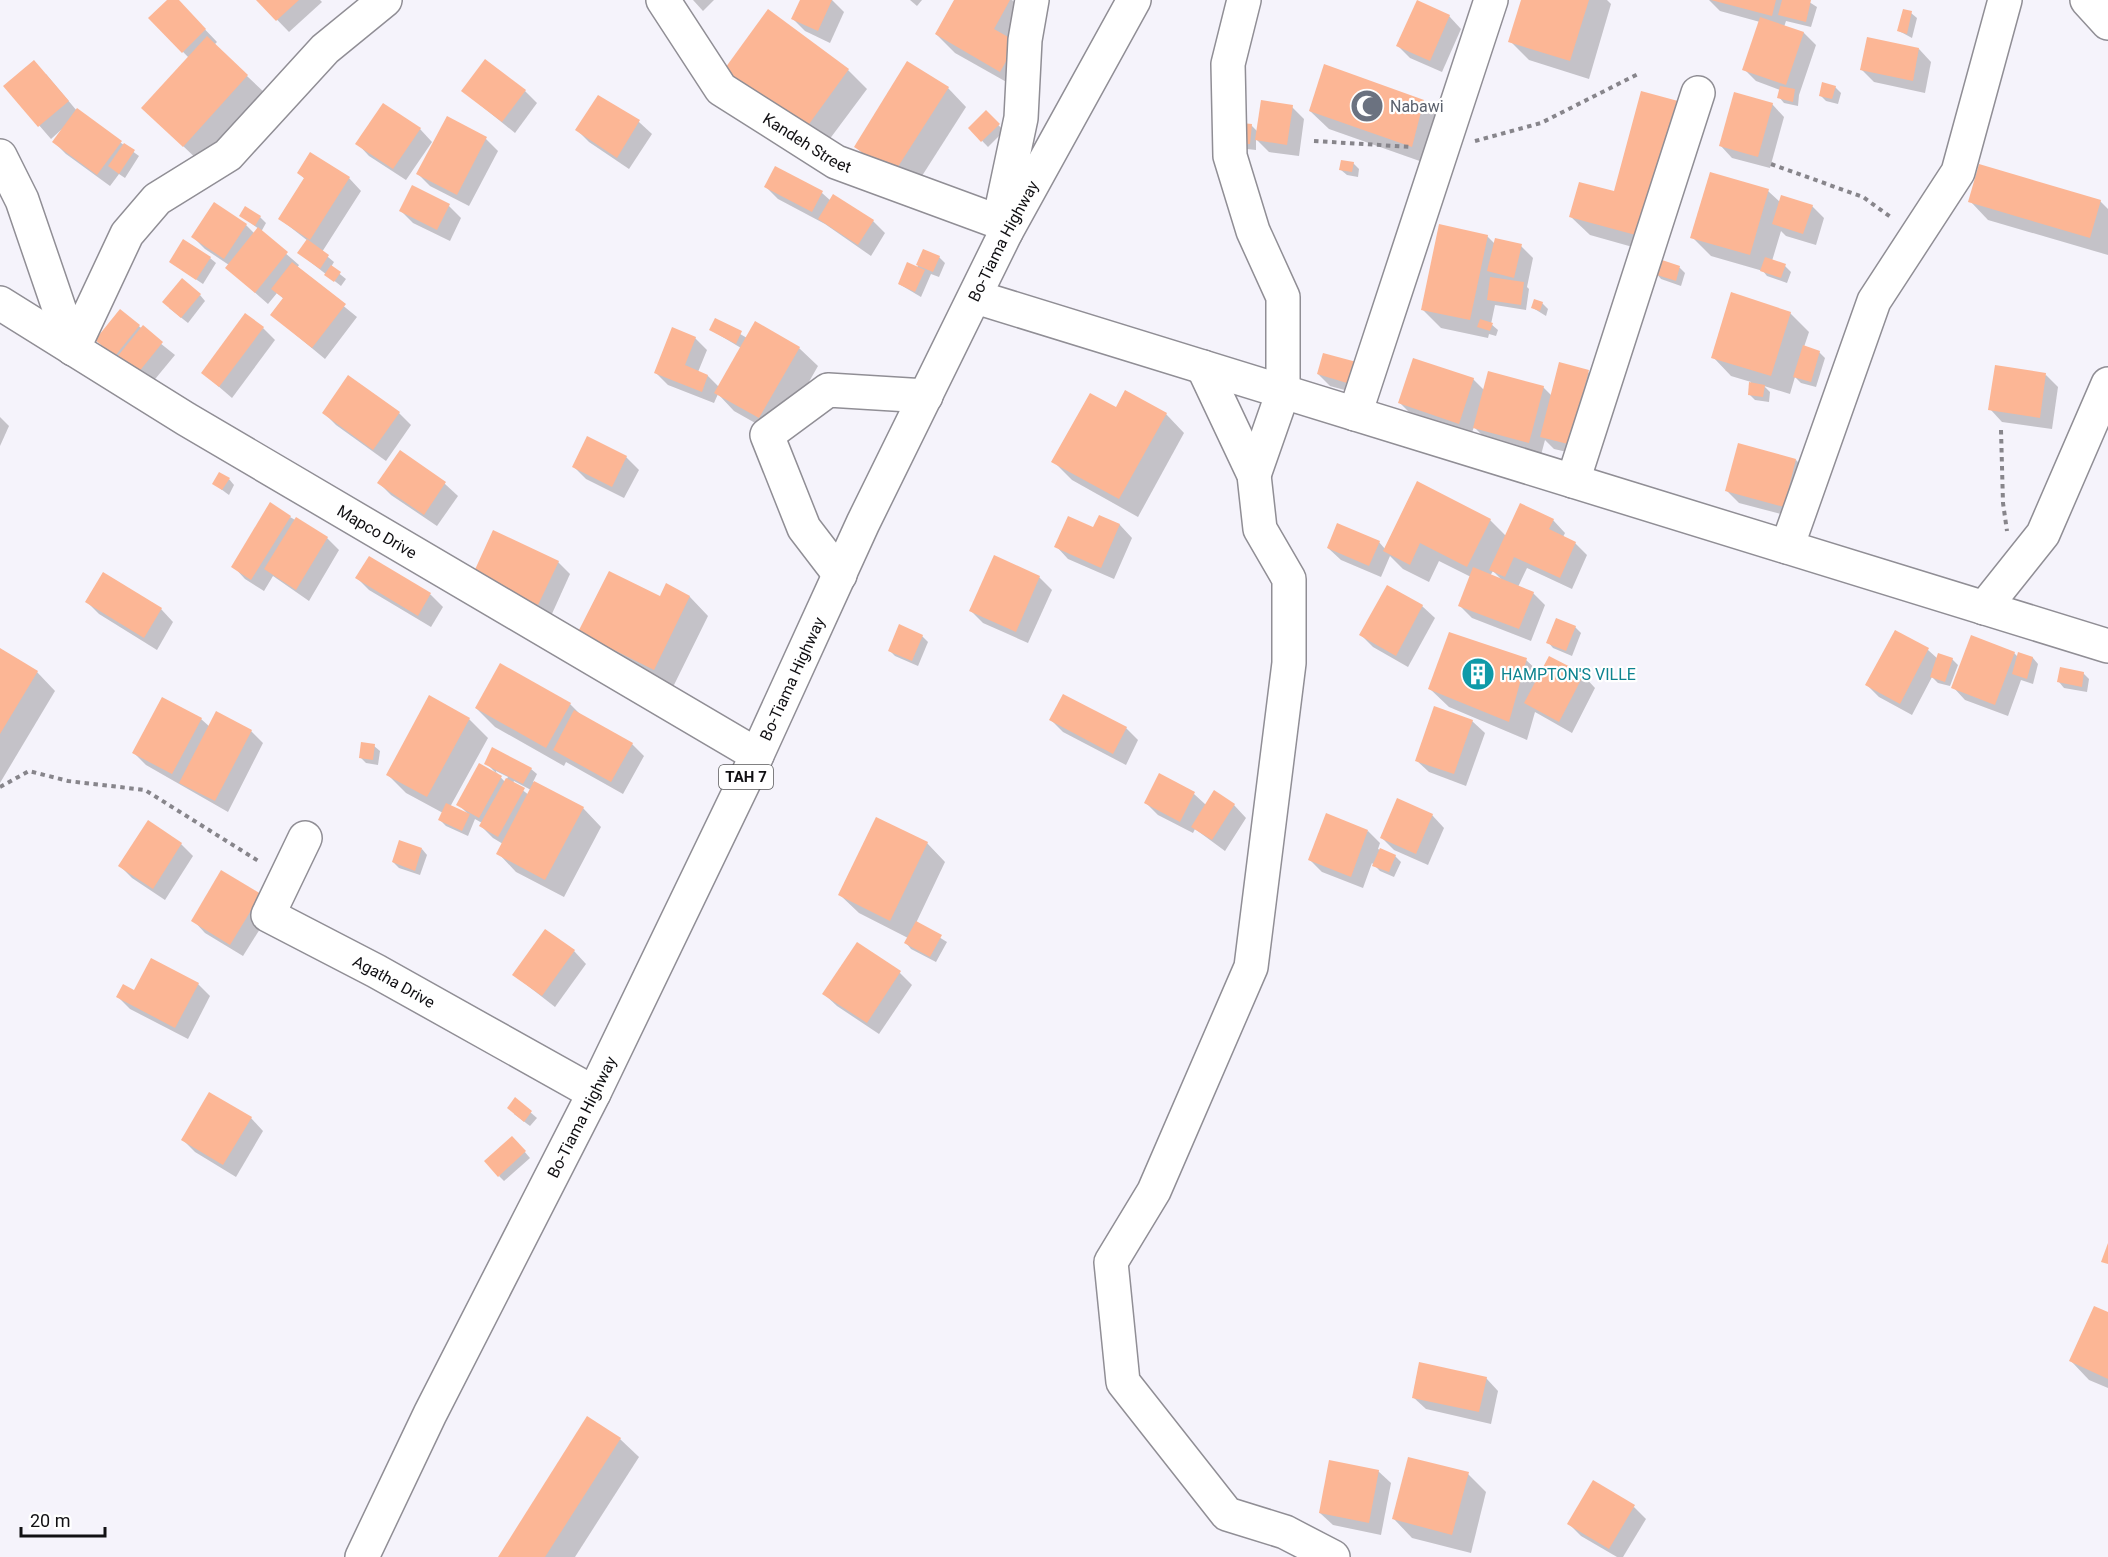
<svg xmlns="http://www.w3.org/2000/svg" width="2108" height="1557" viewBox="0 0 2108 1557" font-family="Roboto,sans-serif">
<rect width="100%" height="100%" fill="#f5f3fb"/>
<g fill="#0003" fill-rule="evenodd">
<path d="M169,0H177L217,42L214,45L266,94L202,164L162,126L189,58L150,18Z"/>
<path d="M258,0H320L322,2L289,32Z"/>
<path d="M693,0H714L703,11Z"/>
<path d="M801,0H832L844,12L830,43L805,31L793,19Z"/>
<path d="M910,0H922L917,6Z"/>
<path d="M955,0H1012L1029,17L1019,89L955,53L936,34Z"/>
<path d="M1523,0H1607L1611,4L1589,79L1529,60L1510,41Z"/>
<path d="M1709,0H1806L1817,7L1811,27L1786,21L1784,27L1804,33L1816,45L1799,95L1798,106L1784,103L1779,97L1780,90L1756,81L1744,69L1760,22L1720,11Z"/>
<path d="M769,11L848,70L867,89L823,148L744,89Z"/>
<path d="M1911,13L1917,18L1912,38L1899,31Z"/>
<path d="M1449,16L1461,29L1442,72L1410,58L1398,46Z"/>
<path d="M1919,49L1931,62L1925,93L1874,82L1862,70Z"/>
<path d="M1325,66L1424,102L1442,120L1431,165L1329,129L1310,111Z"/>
<path d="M46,74L77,111L139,156L125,178L119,174L110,186L66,154L54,142L62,129L51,139L5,86Z"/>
<path d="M1835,87L1841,93L1838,104L1826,101L1820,95Z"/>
<path d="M948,88L966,107L913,190L874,165L856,147Z"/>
<path d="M463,91H525L537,103L515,133Z"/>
<path d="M599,97L639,122L652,134L629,169L589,142L577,130Z"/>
<path d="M1772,104L1784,117L1770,168L1732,158L1720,145Z"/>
<path d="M1292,107L1304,119L1299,156L1269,152L1256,139V150L1247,149L1241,143L1251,125L1258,132Z"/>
<path d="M986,112L1004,131L988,147L970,128Z"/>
<path d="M447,118L486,139L498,151L469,206L430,186L418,174Z"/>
<path d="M420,129L432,142L406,180L369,156L357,143Z"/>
<path d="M1353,163L1359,169L1358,177L1347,175L1341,170Z"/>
<path d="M299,173L349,178L361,191L322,252L334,262L331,267L346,279L341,286L299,253L308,241L280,219L305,179Z"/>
<path d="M1580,183L1661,255L1590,235L1571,217Z"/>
<path d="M766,187L822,193L831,201L873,221L885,233L871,256L825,224L778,199Z"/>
<path d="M1768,191L1780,202L1812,206L1824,218L1816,245L1786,236L1781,231L1772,261L1785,266L1791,272L1787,283L1767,276L1763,271L1711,256L1692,237Z"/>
<path d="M1970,201H2100L2108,209V255L1988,220Z"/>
<path d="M449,206L461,218L450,241L413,223L401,211Z"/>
<path d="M241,216L260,217L266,223L261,232L299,265L297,268L357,317L325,359L272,315L284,299L277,293L268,304L227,268L229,265L205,249L193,237L246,225L255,234L259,229Z"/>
<path d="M1487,236L1495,244L1521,246L1533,258L1527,287L1529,289L1526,310L1495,305L1491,324L1498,330L1496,336L1489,334L1488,338L1441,328L1422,309Z"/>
<path d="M924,251L939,257L945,263L939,277L931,274L921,297L899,284L917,268Z"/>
<path d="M210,258L216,263L203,284L170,262Z"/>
<path d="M1660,261L1680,268L1685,273L1681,286L1661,279L1656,273Z"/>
<path d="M200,295L205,301L188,323L169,308Z"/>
<path d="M1542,303L1548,309L1546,316L1533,308Z"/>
<path d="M120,311L175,355L151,384L97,340Z"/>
<path d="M1790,313L1809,332L1804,347L1819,352L1825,358L1816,387L1801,383L1795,377L1790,394L1764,386L1770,392L1769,402L1755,400L1749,394L1751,382L1731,376L1713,357Z"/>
<path d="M716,320L747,338L799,348L818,366L778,436L734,411L718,394L714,403L668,385L656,373L695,338L707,350L698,372L708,376L719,387L741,348L711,330Z"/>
<path d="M263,328L275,340L232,398L203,373Z"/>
<path d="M1588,372L1600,384L1580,455L1554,449L1545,440L1541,455L1487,440L1474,427L1471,435L1412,415L1400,403L1473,379L1485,391L1543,387L1552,396Z"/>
<path d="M1318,374L1375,377L1370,397L1330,386Z"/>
<path d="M2046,375L2058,387L2052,429L2002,422L1990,409Z"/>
<path d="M1116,409L1166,414L1184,433L1138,517L1072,480L1053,461Z"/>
<path d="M324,413H399L411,425L386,461L336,425Z"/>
<path d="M0,417L9,426L0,446Z"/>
<path d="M588,438L626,457L639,470L624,498L586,479L574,467Z"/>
<path d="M400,452L445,484L458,496L437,526L391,495L379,483Z"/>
<path d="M1796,460L1808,472L1796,518L1739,503L1727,491Z"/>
<path d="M229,479L234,485L229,495L214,484Z"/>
<path d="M290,517L327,538L339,550L309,601L273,576L264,591L245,579L233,566Z"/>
<path d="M1100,517L1120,525L1132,538L1114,579L1068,559L1056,546L1094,529Z"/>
<path d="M1490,520L1506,536L1553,520L1565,533L1563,537L1575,543L1587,555L1572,589L1527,568L1518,587L1533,593L1545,605L1531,641L1472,618L1460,606L1471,577L1439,561L1429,582L1403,569L1390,556L1381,577L1341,560L1328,548L1379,542L1385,549ZM1493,571L1503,581L1490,576Z"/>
<path d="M369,558L431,595L443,607L431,627L369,590L357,578Z"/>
<path d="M558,562L570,574L551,616L487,586Z"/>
<path d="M104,574L161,609L173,622L157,650L99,614L87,602Z"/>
<path d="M1039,577L1052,590L1028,643L983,623L971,611Z"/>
<path d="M667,585L690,597L708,616L673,687L580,632L661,598Z"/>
<path d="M1388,587L1422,606L1435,618L1408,667L1373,647L1361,635Z"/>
<path d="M1575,627L1581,633L1572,656L1553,648L1548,642Z"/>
<path d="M1895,632L1928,650L1938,659H1952L1958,665L1950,686L1938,683L1932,677L1912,715L1879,697L1867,685Z"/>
<path d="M922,636L928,642L918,666L895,656L890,651Z"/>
<path d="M0,652L37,672L55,691L0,783Z"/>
<path d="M2014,653L2018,657L2019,654L2033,658L2038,664L2033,684L2021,680L2008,716L1965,700L1953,687Z"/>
<path d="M1526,660L1541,674L1583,675L1595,688L1572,733L1535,712L1527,740L1449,707L1430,689Z"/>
<path d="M2083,673L2089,679L2087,692L2064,688L2059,682Z"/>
<path d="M570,704L583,717L632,744L644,756L623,794L566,762L564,766L495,727L476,708Z"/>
<path d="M201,719L210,727L251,731L263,743L228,812L146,765L134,753Z"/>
<path d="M469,719L488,738L450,807L468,814L458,804L496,773L486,763L531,769L537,774L533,782L583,808L601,827L564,897L516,872L498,853L503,844L493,838L481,826L482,823L475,819L468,836L446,826L440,820L443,813L406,793L388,775ZM496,771L508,777L505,782L496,772ZM514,781L531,790L529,795L513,783Z"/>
<path d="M1051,720L1126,728L1138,740L1126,765L1063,732Z"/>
<path d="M1472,721L1485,733L1466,786L1429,772L1416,760Z"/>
<path d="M374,746L380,751L378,765L366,763L360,757Z"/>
<path d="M1194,794L1206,805H1234L1246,818L1225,851L1195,829L1193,833L1158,815L1146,803Z"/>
<path d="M1432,815L1444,828L1428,865L1394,850L1382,838Z"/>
<path d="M1368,831L1380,843L1378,849L1395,856L1401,862L1394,877L1380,871L1372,863L1363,888L1322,872L1310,860Z"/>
<path d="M927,843L945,862L916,923L947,942L936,962L911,949L906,943L908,938L859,913L840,895Z"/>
<path d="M181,844L193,856L165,900L132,878L120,866Z"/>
<path d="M422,849L427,855L420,875L399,868L393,862Z"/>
<path d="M222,872L273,908L243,956L205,933L193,920Z"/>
<path d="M858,944L900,973L912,985L879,1034L837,1006L824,994Z"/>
<path d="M574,951L586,964L555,1007L514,975Z"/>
<path d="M198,984L210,996L188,1039L130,1009L118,997Z"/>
<path d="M515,1099L537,1118L530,1126L514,1114Z"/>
<path d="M251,1118L263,1131L236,1177L195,1152L182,1139Z"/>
<path d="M517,1143L530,1158L504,1181L499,1176Z"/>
<path d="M2108,1314V1388L2089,1380L2071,1361Z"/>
<path d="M1486,1378L1498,1391L1491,1424L1426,1409L1413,1397Z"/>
<path d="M620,1439L639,1457L575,1557H499Z"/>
<path d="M1378,1471L1391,1483L1381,1535L1333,1525L1320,1513Z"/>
<path d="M1468,1474L1486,1492L1471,1553L1412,1538L1394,1519Z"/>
<path d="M1634,1507L1646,1519L1623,1557H1617L1581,1536L1569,1524Z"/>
</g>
<g fill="#fcb695">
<path d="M167,0H179L206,29L182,53L148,18Z"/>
<path d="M256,0H299L276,21Z"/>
<path d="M800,0H832L818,31L791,19Z"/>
<path d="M954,0H1010L994,29L1017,42L1000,72L935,34Z"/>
<path d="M1417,0L1450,15L1430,61L1396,46Z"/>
<path d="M1521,0H1589L1570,61L1508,42Z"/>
<path d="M1711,0H1776L1772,16Z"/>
<path d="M1782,0H1811L1806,22L1778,15Z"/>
<path d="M768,9L849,69L804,131L723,71Z"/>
<path d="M1903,9L1912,11L1907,34L1897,31Z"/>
<path d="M1760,17L1804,32L1786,85L1742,70Z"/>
<path d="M207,36L248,75L183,147L141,108Z"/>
<path d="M1867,37L1919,48L1913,81L1860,70Z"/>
<path d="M485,59L526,90L502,122L461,91Z"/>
<path d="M34,60L69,101L38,127L3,86Z"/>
<path d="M907,61L949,87L894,173L854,147Z"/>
<path d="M1324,64L1424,100L1412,147L1309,111Z"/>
<path d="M1822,82L1836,86L1832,99L1819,96Z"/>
<path d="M1780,86L1795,89L1793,102L1777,98Z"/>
<path d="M1641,91L1678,101L1643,237L1569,217L1579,182L1614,191Z"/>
<path d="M1734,92L1773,103L1758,157L1719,146Z"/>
<path d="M598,95L640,120L617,158L575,130Z"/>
<path d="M1261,100L1293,105L1287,145L1255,140Z"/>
<path d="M383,103L421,128L393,169L355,144Z"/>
<path d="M77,108L122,141L97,175L52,142Z"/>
<path d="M986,110L1000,124L981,142L968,128Z"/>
<path d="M447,116L487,137L457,195L416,174Z"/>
<path d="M1241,123L1252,124L1250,144H1240Z"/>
<path d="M124,143L135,150L119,174L108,166Z"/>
<path d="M310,152L350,177L310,240L278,219L304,178L297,173Z"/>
<path d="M1341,160L1354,162L1352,172L1339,170Z"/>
<path d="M1979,164L2101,200L2090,238L1968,202Z"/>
<path d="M775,166L823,191L812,212L764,187Z"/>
<path d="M1710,172L1769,189L1750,255L1690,238Z"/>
<path d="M412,185L450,204L437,230L399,211Z"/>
<path d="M833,194L874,220L858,245L818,219Z"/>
<path d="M1781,195L1813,205L1803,234L1772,224Z"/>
<path d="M214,202L247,224L224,259L191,237Z"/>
<path d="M245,206L261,216L255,226L239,216Z"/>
<path d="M1439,224L1488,235L1470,320L1421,310Z"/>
<path d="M258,227L288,252L255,293L225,268Z"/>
<path d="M1495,238L1522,244L1514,278L1487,271Z"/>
<path d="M183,239L211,257L196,280L169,262Z"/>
<path d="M307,239L329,255L320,269L297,253Z"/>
<path d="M923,249L940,256L933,272L916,265Z"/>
<path d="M1765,257L1786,264L1781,278L1760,271Z"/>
<path d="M1659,259L1680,266L1676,281L1654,274Z"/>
<path d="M292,262L346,304L312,348L270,315L283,298L271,289Z"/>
<path d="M907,262L925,270L915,292L898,284Z"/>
<path d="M331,265L341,272L334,282L324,275Z"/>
<path d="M1490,277L1524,282L1521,305L1487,300Z"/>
<path d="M182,278L201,294L181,318L162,302Z"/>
<path d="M1731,292L1791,312L1771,376L1711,358Z"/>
<path d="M1534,299L1543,302L1540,311L1531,308Z"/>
<path d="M120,309L140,325L115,356L95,340Z"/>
<path d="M245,313L264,327L219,387L201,373Z"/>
<path d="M715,318L742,331L736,344L709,330Z"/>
<path d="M1480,319L1493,323L1490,331L1477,327Z"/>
<path d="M755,321L800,347L759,418L714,393Z"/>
<path d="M143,325L163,342L138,373L117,357Z"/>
<path d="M672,327L696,337L685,365L708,375L702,392L654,373Z"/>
<path d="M1803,345L1820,351L1811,382L1793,377Z"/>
<path d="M1323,353L1364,364L1357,386L1317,374Z"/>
<path d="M1413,358L1474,378L1459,424L1398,403Z"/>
<path d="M1559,362L1589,370L1581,401L1587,402L1581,425L1574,423L1568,444L1540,437Z"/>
<path d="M1995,365L2046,373L2040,418L1988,410Z"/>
<path d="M1488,371L1544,386L1529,443L1473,428Z"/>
<path d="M348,375L400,412L373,450L322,413Z"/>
<path d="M1749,382L1765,385L1763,397L1748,395Z"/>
<path d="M1125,390L1167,413L1119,499L1051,462L1090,393L1116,407Z"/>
<path d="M587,436L627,456L612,487L572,467Z"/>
<path d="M1738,443L1796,459L1784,507L1725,491Z"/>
<path d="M400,450L446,482L424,515L377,483Z"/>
<path d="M219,472L230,478L222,490L212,484Z"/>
<path d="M1417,481L1491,519L1467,567L1420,543L1410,565L1383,551Z"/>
<path d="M270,502L291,516L251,580L231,567Z"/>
<path d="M1520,503L1554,519L1549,529L1576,542L1560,578L1514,557L1505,577L1489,570Z"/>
<path d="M1099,515L1120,524L1101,568L1054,547L1068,516L1093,527Z"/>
<path d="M296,517L328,537L296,590L264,569Z"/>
<path d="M1337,523L1380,541L1369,566L1327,548Z"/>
<path d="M493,530L559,561L538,605L473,574Z"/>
<path d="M994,555L1040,576L1016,632L969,611Z"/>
<path d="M369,556L431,593L418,616L355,578Z"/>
<path d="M1473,567L1534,592L1519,629L1458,606Z"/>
<path d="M609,571L660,596L666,583L690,596L654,670L578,632Z"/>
<path d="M103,572L162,608L144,638L85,602Z"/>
<path d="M1387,585L1423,605L1396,656L1359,635Z"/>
<path d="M1556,618L1576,626L1566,651L1546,643Z"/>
<path d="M899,624L923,635L912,661L888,651Z"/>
<path d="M1895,630L1929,648L1900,704L1865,685Z"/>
<path d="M1449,632L1527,658L1509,722L1428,689Z"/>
<path d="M1971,635L2015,652L1995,705L1951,688Z"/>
<path d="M0,648L38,671L0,734Z"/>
<path d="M2018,652L2033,657L2027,679L2012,674Z"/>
<path d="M1938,653L1953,658L1945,682L1930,677Z"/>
<path d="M1549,656L1584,674L1559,722L1524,703Z"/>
<path d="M500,663L571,703L546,748L475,708Z"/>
<path d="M2060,667L2084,672L2082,687L2057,682Z"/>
<path d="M1063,694L1127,727L1113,754L1049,720Z"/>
<path d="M429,695L470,718L427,797L386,775Z"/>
<path d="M162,697L202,718L172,774L132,753Z"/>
<path d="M1434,706L1473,720L1454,774L1415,761Z"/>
<path d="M574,710L633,743L611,782L553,750Z"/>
<path d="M216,711L252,730L215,801L179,783Z"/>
<path d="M361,742L375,744L373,760L359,758Z"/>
<path d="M492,747L532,768L523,784L484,764Z"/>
<path d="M479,763L502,776L479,818L456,805Z"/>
<path d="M1159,773L1195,792L1180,822L1144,803Z"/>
<path d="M506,778L525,788L498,837L479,826Z"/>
<path d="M534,781L584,807L545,880L496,854Z"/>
<path d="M1214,790L1235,804L1212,840L1191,827Z"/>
<path d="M1397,798L1433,814L1416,854L1380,838Z"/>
<path d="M446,803L470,814L462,831L438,820Z"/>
<path d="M1326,813L1368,830L1351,877L1308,860Z"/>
<path d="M876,817L928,842L890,921L838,895Z"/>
<path d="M148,820L182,843L153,889L118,866Z"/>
<path d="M399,840L422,848L415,871L392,862Z"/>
<path d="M1380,848L1396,855L1389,872L1372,866Z"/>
<path d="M221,870L261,894L230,945L191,921Z"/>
<path d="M916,921L942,935L930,957L904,943Z"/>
<path d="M545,929L575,950L542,996L512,975Z"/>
<path d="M857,942L901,971L867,1023L822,994Z"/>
<path d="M151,958L199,983L175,1028L116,997L123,984L134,990Z"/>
<path d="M209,1092L252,1117L223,1165L181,1140Z"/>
<path d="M515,1097L532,1111L524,1122L507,1108Z"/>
<path d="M512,1136L526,1151L498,1177L484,1161Z"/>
<path d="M2108,1243V1264L2101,1262Z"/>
<path d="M2094,1306L2108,1312V1379L2069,1361Z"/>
<path d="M1419,1362L1487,1377L1479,1412L1412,1398Z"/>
<path d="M587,1416L621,1438L545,1557H498Z"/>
<path d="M1408,1457L1469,1472L1452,1535L1392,1519Z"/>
<path d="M1329,1460L1379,1470L1369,1523L1319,1513Z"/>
<path d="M1593,1480L1635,1505L1609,1549L1567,1524Z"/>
</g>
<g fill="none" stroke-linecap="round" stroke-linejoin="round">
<defs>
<g id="minor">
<path id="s1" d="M663,0L721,89L836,162L999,222"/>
<path d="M1244,0L1228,64L1230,156L1253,231L1283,297V392L1254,475"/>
<path d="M2087,0L2108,23"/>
<path d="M0,156L22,200L73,349L127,234L157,199L228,155L325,49L385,0"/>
<path d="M1006,232L999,222L1021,118L1025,40L1032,0"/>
<path d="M976,297L2108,646"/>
<path id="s2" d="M0,303L186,419L757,755"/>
<path d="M1203,367L1254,475L1260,529L1289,579V663L1251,967L1154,1191L1111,1262L1123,1382L1227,1514L1285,1532L1333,1557"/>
<path d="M1355,414L1491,0"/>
<path d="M1573,481L1698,93"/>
<path d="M1787,547L1874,301L1958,172L2005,0"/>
<path d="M840,575L804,528L767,435L828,390L926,396"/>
<path d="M1984,608L2043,534L2108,384"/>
<path id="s3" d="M305,838L268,915L376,971L594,1093"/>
</g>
<g id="highway">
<path id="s4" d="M362,1557L430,1414L594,1093L757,755L863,523L1006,232L1134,0"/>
</g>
</defs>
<use href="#minor" stroke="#908e95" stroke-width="36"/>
<use href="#highway" stroke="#908e95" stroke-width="36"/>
<g stroke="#87858b" stroke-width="4" stroke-dasharray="4.5 4.5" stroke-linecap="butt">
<path d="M1314,141L1412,147"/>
<path d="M1475,141L1541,123L1640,73"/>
<path d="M1771,164L1863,197L1892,218"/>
<path d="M2001,430L2003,503L2007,531"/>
<path d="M0,787L29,771L68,781L145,790L260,862"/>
</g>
<use href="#minor" stroke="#fff" stroke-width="33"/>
<use href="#highway" stroke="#fff" stroke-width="33"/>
</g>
<defs>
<symbol id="mosque-disc" viewBox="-11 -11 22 22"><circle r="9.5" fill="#6b7280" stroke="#fff"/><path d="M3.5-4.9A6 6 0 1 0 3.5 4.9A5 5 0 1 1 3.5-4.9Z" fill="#fff"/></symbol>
<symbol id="building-disc" viewBox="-11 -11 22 22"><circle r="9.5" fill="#0f9aa8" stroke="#fff"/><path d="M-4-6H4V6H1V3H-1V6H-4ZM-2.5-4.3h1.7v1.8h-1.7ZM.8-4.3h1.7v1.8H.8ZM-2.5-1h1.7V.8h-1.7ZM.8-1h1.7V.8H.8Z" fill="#fff"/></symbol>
</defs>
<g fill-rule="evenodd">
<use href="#mosque-disc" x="1348" y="87" width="38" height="38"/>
<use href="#building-disc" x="1459" y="655" width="38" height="38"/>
</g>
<g text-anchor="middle" stroke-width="4.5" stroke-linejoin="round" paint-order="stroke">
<rect fill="#fff" stroke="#58585a" stroke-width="1.5" x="719" y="765" width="54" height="24" rx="4.5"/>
<g font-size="15" font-weight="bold" fill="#111013">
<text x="746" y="782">TAH 7</text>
</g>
<g font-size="16" fill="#5b616d" stroke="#fff" text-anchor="start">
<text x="1390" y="112">Nabawi</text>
</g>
<g font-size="16" fill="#111013" stroke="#fff">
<text dy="6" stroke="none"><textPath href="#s1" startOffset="208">Kandeh Street</textPath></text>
<text dy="6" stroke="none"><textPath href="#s4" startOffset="1464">Bo-Tiama Highway</textPath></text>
<text dy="6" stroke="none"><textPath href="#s2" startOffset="441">Mapco Drive</textPath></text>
<text dy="6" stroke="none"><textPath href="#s4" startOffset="978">Bo-Tiama Highway</textPath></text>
<text dy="6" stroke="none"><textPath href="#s3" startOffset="228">Agatha Drive</textPath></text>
<text dy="6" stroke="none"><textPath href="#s4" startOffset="492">Bo-Tiama Highway</textPath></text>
</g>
<g font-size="16" fill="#0d838f" stroke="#fff" text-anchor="start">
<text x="1501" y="680">HAMPTON'S VILLE</text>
</g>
</g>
<path d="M21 1527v9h84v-9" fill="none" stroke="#111013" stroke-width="3"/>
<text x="30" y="1527" font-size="18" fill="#111013" stroke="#ffffff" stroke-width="4.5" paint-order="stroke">20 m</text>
</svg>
